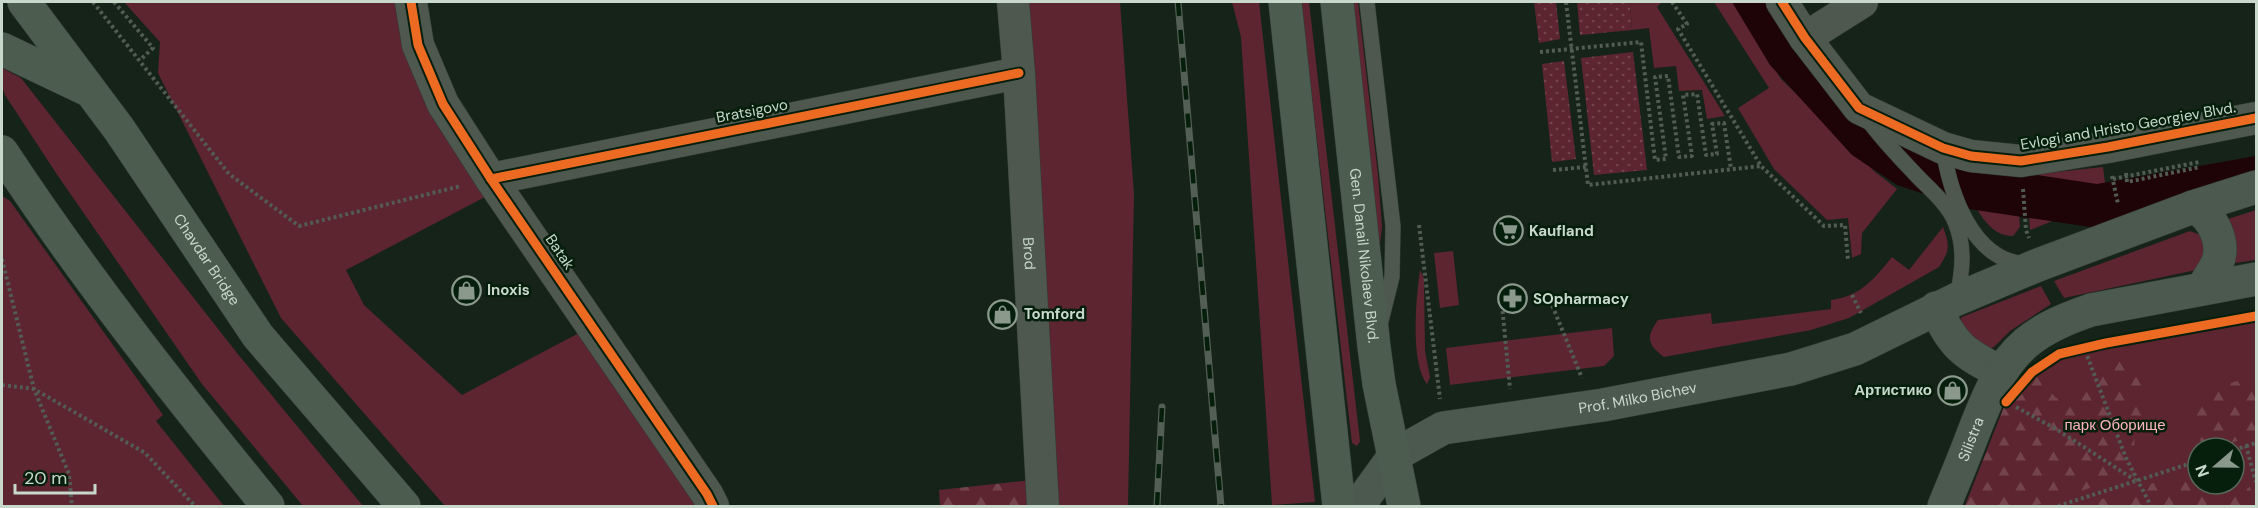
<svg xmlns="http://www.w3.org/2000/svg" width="2258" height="508" viewBox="0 0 2258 508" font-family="'DM Sans',sans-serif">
<defs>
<pattern id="forest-firs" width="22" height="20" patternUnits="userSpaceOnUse" patternTransform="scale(1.5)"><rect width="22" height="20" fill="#5d252f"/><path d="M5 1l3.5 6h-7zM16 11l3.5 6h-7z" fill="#73444c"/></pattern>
<pattern id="garden-dots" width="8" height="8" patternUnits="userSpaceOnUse" patternTransform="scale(1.5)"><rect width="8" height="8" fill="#5d252f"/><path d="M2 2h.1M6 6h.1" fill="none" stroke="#73444c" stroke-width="1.8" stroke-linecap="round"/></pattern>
</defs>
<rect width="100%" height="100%" fill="#162318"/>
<g fill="#5d252f" fill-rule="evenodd">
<path d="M124,2H402L485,197L346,270L364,305L462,395L579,333L698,506H445L281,318L158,73L160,42Z"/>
<path d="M1025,2H1120L1134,194L1128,506H1053Z"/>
<path d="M1232,2H1259L1315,502L1272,505L1241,37Z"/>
<path d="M1301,2H1309L1360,441L1357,446L1352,443Z"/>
<path d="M1350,2H1358L1378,175L1382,227L1379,252Z"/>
<path d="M1630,2H1662L1657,7L1725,116L1707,119L1702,90L1679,91L1676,66L1654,68L1649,28L1632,30Z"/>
<path d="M1714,2H1733L1781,79L1874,171L1897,189L1862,233L1861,254L1852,258L1848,218L1827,220L1774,169L1738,108L1769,88Z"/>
<path d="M2,68L21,78L237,353L363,506H303L202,384L58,176L5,95L2,86Z"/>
<path d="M2103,167L2107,199L2030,230L2026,175Z"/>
<path d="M2016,176L2020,227L2013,236C1988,236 1978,209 1965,190Z"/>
<path d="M2,196L10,201L163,415L156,421L224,506H2Z"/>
<path d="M2256,210V260L2235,263L2233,261L2225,220Z"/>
<path d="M1943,227C1950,246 1950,250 1939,267L1849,318L1811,330L1664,357C1647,344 1646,337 1658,320L1711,313L1712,324L1831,309V300C1861,296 1874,279 1892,257L1909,270Z"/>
<path d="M2190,231L2205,237L2210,246L2196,270L2064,298L2054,281Z"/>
<path d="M1453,251L1459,305L1440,308L1434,253Z"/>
<path d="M1420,270L1424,278L1425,351L1430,377L1427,384C1410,362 1416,298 1420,270Z"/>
<path d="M2041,286L2051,304L2010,331L1994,347L1983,350L1958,322L1962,317Z"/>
<path d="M2256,316V506H1965L2006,402L2032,372L2059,354L2084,347ZM2198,448H2234V484H2198Z"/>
<path d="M1612,328L1614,356L1604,366L1450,385L1446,348Z"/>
</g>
<g fill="url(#forest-firs)">
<path d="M2120,361L2141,372L2148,394L2147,410L2135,432L2133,474L2034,506H1965L2006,402L2032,372L2056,398L2076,395C2091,374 2092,365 2120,361Z"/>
<path d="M2245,379L2256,382V435L2214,448H2203L2193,420L2198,400L2216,387Z"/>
<path d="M2198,469V484H2215L2219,497L2250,487L2256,506H2080Z"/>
<path d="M1042,479L1043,506H940L939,490Z"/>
</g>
<g fill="url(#garden-dots)">
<path d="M1534,2H1556L1560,39L1539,43Z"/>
<path d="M1577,2H1630L1632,30L1580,35Z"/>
<path d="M1633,52L1647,170L1594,175L1581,58Z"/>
<path d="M1564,61L1576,159L1552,162L1542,64Z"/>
</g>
<path fill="#1e0307" d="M1732,2H1780L1887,129L1963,164L2097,184L2256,156V203L2097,228L1969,209L1897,185L1852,155L1770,65Z"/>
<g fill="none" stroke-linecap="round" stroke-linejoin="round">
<defs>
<g id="service">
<path d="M1367,2L1393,226L1392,277L1381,321"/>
<path d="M1868,120C1884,142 1902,160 1920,179C1932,191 1949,206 1955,222C1966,248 1962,272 1957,299"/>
<path d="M1943,148C1950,193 1972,261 2026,264"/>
</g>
<g id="minor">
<path d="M411,2L418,45L443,104L491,179L707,494L713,506"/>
<path id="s1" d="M1013,2L1019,73L1043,506"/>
<path d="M1782,2L1805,38L1859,108L1943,148L1971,156L2021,161L2108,147L2256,118"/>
<path d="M1805,38L1862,2"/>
<path d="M491,179L1019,73"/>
</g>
<g id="secondary">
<path d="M2193,207C2213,215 2226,243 2217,264C2213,272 2207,281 2202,289"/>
<path d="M1936,308C1952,346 1965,354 2000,372"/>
<path id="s2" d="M1358,506L1395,455L1443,428L1603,405L1791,369L1855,349L1957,299L2038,265L2193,207L2256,187"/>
<path id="s3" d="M1944,506C1954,482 1964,458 1973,434C1986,401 1998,367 2026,343C2045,327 2068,318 2091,310L2256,279"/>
</g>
<g id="primary">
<path id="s4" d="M24,2L119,129L258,336L404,506"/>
<path d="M1285,2L1339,506"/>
<path id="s5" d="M1337,2L1374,347L1379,384L1404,506"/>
<path d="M2,49L86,89"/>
<path d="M2,152C83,275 175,392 268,506"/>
</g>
</defs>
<use href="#service" stroke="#323d34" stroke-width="16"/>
<use href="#minor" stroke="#323d34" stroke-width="33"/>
<use href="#secondary" stroke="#323d34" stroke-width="34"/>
<use href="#primary" stroke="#323d34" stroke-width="34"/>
<g stroke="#525b54" stroke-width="4" stroke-dasharray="3 3" stroke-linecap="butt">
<path d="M93,2L229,174L299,226L461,186"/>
<path d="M114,2L153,48L140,60"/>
<path d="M1566,2L1588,185L1761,166"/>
<path d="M1672,2L1687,24L1678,29L1761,166L1824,226L1845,225L1848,260"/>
<path d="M1540,52L1641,42L1655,160L1666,159L1655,77L1668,76L1679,157L1692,156L1683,95L1697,94L1706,155L1717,154L1712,124L1724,123L1731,169"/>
<path d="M1553,170L1586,167"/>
<path d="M2126,173L2127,182L2200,167"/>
<path d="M2112,176L2118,204"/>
<path d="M2113,179L2199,162"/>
<path d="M2023,189L2026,230L2029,238"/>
<path d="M1419,225L1440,399"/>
<path d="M2,259L34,389L69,474L72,506"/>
<path d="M1852,295L1861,313"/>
<path d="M1550,300L1582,378"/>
<path d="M1502,305L1510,389"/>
<path d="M2083,345L2126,458L2151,506"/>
<path d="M2,385L34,389L145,453L195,506"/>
<path d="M2016,407L2056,429L2135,480"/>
<path d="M2246,446L2256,443"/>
<path d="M2234,450L2246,446L2256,482"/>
<path d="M2058,506L2198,461"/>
</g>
<use href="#service" stroke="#4e584f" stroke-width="15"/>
<use href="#minor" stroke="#4e584f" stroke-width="32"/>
<use href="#secondary" stroke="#4c594f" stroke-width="33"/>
<use href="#primary" stroke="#4c5c4f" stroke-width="33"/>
<defs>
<g id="rail">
<path d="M1178,2L1221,506"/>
<path d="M1157,506L1162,407"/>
</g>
</defs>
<use href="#rail" stroke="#535e54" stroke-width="7"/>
<use href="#rail" stroke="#061f0c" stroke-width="4.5" stroke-dasharray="14" stroke-linecap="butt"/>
<defs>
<g id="cycleway">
<path d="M411,2L418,45L443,104L491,179L707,494L713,506"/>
<path d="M1782,2L1805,38L1859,108L1943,148L1971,156L2021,161L2108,147L2256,118"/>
<path d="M491,179L1019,73"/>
<path d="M2006,402L2032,372L2059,354L2106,343L2256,316"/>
</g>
</defs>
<use href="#cycleway" stroke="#061f0c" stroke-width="13"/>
<use href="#cycleway" stroke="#ed6a23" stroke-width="9"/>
</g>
<defs>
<symbol id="supermarket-ring" viewBox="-11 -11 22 22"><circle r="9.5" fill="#061f0c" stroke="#8a998c" stroke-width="1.5"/><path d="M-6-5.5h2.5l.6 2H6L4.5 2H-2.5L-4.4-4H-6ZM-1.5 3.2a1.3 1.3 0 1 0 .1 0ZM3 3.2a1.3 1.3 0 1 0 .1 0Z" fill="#8a998c"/></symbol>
<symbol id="shop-ring" viewBox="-11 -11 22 22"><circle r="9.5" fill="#061f0c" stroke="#8a998c" stroke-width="1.5"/><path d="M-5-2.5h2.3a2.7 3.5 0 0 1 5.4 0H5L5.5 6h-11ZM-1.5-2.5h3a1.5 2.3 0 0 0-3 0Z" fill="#8a998c"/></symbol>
<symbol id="pharmacy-ring" viewBox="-11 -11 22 22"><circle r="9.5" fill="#061f0c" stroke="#8a998c" stroke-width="1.5"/><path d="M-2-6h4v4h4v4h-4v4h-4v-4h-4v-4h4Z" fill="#8a998c"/></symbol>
</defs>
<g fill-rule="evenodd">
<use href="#supermarket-ring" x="1492" y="214" width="33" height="33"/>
<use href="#shop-ring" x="450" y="274" width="33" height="33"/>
<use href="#pharmacy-ring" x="1496" y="282" width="33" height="33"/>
<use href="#shop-ring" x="986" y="298" width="33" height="33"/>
<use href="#shop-ring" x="1936" y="374" width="33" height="33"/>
</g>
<g text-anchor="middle" stroke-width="5" stroke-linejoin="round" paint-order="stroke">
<g font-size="15" fill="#c8d8ca" stroke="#061f0c">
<text transform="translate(752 111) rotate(-11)" y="5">Bratsigovo</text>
<text transform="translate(2128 126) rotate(-10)" y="5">Evlogi and Hristo Georgiev Blvd.</text>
<text transform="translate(560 252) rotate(56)" y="5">Batak</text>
<text dy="5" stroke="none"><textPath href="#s1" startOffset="252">Brod</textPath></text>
<text dy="5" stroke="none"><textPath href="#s5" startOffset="255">Gen. Danail Nikolaev Blvd.</textPath></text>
<text dy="5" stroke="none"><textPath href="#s4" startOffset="316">Chavdar Bridge</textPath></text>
<text dy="5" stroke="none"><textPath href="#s2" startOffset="315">Prof. Milko Bichev</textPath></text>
<text dy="5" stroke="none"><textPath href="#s3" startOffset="72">Silistra</textPath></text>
</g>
<g font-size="15" font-weight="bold" fill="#c8d8ca" stroke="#061f0c" text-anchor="start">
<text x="1529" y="236">Kaufland</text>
<text x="487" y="295">Inoxis</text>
<text x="1533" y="304">SOpharmacy</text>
<text x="1024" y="319">Tomford</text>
<text x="1932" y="395" text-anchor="end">Артистико</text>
</g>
<g font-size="15" fill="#fcb4be" stroke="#061f0c">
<text x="2115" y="430">парк Оборище</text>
</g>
</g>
<rect width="2258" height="508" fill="none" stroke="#c8d8ca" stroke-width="6"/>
<g transform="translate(2216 466) rotate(250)"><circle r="28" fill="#061f0c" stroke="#546958" stroke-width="1.5"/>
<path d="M0-4.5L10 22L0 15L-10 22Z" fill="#8a998c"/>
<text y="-9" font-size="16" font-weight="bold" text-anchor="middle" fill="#c8d8ca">N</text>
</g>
<path d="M15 484v9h80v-9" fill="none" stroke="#c8d8ca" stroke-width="3"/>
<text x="24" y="484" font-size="18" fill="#c8d8ca" stroke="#061f0c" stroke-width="4.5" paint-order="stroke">20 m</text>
</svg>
